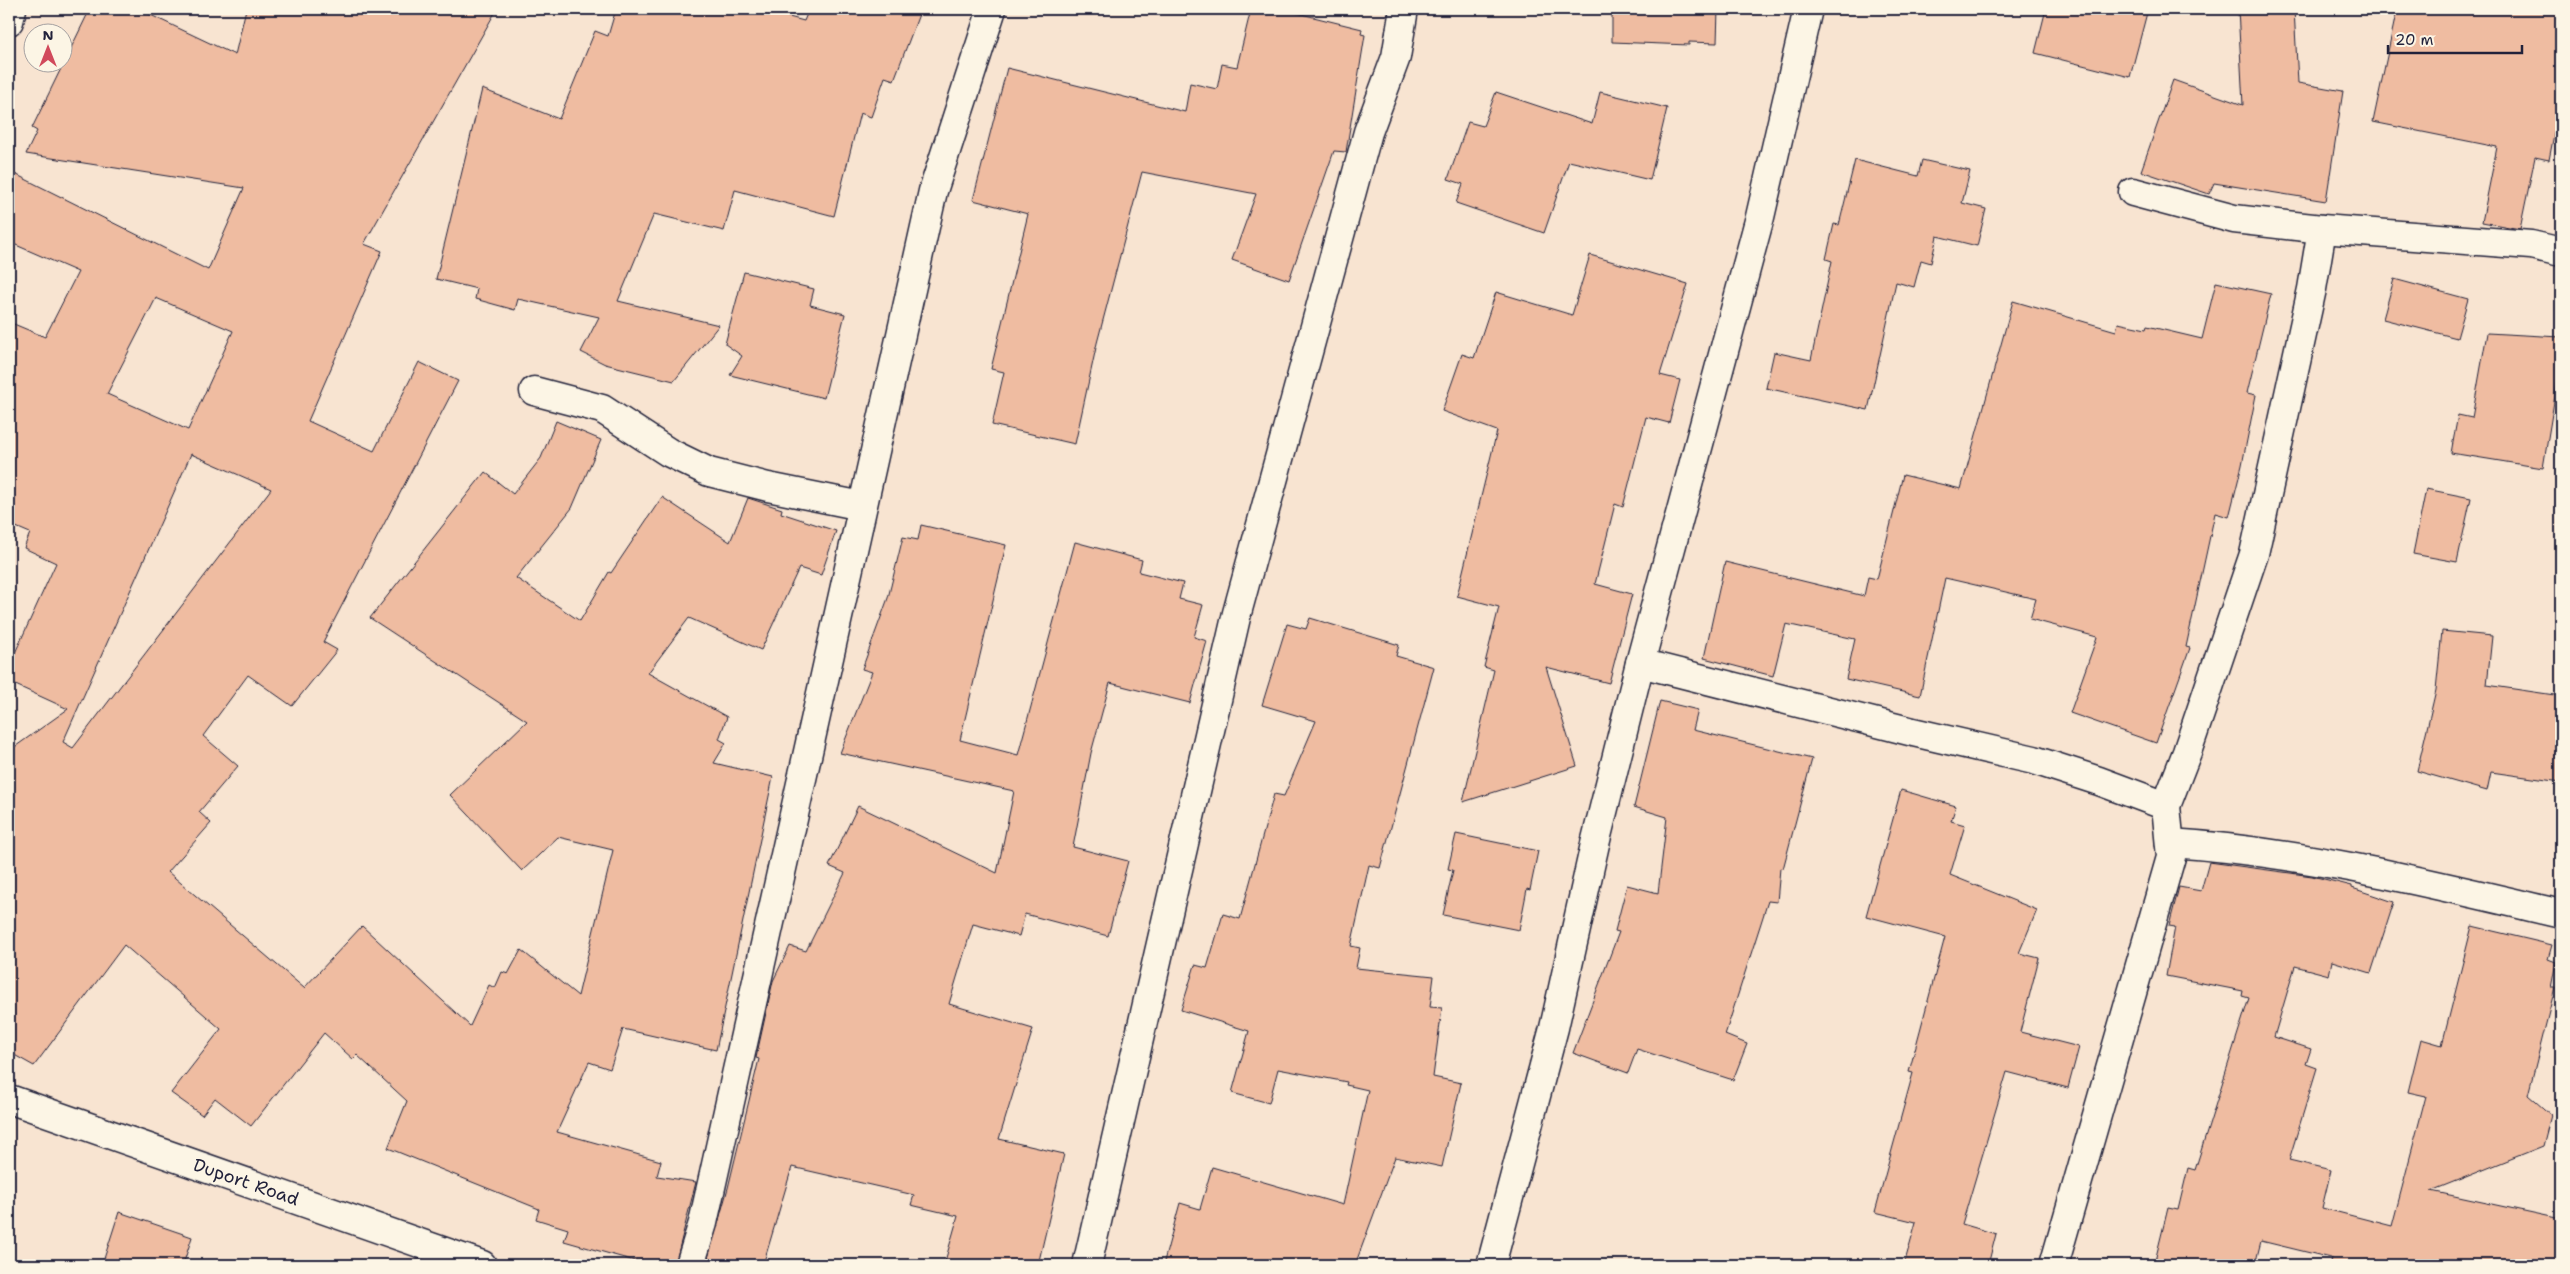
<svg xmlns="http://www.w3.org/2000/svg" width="2570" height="1274" viewBox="0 0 2570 1274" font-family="'Shantell Sans',sans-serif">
<rect width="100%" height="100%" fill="#f8e4d1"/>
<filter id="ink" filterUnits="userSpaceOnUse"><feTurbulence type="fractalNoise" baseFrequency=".02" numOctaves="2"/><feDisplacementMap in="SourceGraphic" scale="10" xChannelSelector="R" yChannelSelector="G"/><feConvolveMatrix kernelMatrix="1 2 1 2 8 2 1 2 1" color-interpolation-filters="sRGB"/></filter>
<g filter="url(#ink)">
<g fill="#efbca1" stroke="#22223b" fill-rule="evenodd">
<path d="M90,9H138L235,55L246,9H497L364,244L382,251L308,421L374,451L419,362L458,381L323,642L337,650L292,706L248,675L203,736L238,766L199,812L211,823L168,872L304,988L362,926L470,1026L489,985L495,988L502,972L508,974L521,950L578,996L613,850L558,837L522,871L450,795L527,721L370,618L485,472L513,494L541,458L556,421L601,440L572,508L516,578L580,621L609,572L611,573L662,497L730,542L748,498L782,509L781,513L836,531L821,575L799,568L761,650L689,618L648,673L727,717L719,739L726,743L714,763L773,777L716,1050L623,1029L610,1069L589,1062L557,1132L661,1161L657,1176L696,1182L675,1265H649L564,1241L568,1229L536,1219L539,1209L388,1148L407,1101L357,1055L353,1059L324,1033L251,1126L215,1098L202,1115L171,1093L221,1029L124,945L34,1066L9,1052V751L68,709L9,682V666L56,563L24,548L30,533L9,524V322L45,337L78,272L9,242V171L208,270L244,188L26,154L37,131L32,128ZM156,298L233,331L188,430L107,394ZM191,454L271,489L73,748L63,742Z"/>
<path d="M616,9H759L804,21L809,9H921L894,80L885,77L871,117L860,113L834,216L735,190L724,231L654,214L618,301L719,325L674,381L605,364L581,352L599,317L518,299L515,310L475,299L477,289L436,279L482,89L559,119L595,31L608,36Z"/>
<path d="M1251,9H1281L1362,29L1361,34L1365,35L1346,152L1334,151L1289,280L1232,260L1256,194L1142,172L1097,343L1075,444L992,425L1004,372L991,369L1028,214L973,200L1007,68L1185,112L1190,83L1217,89L1222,64L1237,67Z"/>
<path d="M1612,9H1718L1717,43L1689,42V45L1612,42Z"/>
<path d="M2046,9H2148L2130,77L2035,53Z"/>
<path d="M2238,9H2294L2298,83L2343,91L2326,201L2214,183L2209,194L2141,171L2173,80L2243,105Z"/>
<path d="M2397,9H2561V98L2549,160L2535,157L2520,229L2482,222L2497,147L2373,122Z"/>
<path d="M1496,92L1592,124L1600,92L1667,108L1650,180L1569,161L1544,233L1456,203L1463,184L1448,179L1468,122L1483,126Z"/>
<path d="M1855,160L1918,176L1922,160L1970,171L1962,203L1986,209L1977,246L1937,236L1931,263L1921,260L1914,287L1896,282L1868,410L1766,388L1774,352L1811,360L1832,261L1826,259L1834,224L1839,225Z"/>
<path d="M1590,255L1688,284L1660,375L1680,380L1669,423L1646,417L1623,507L1615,504L1595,584L1632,594L1609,683L1546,667L1577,766L1463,802L1494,670L1484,667L1499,607L1457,596L1497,431L1442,411L1462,354L1474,358L1496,292L1572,315Z"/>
<path d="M744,272L814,289L810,305L845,314L824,398L730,375L742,356L725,344Z"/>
<path d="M2394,279L2468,299L2457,338L2383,319Z"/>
<path d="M2216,282L2271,294L2247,393L2256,395L2242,465L2229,517L2215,513L2186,647L2190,648L2156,743L2070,713L2097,637L2030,619L2036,599L1945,578L1920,696L1846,679L1855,639L1786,624L1773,676L1704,658L1725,562L1864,596L1868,577L1877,579L1903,475L1961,489L2013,301L2116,331L2118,323L2146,329L2147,326L2202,339Z"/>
<path d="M2487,333L2561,337V359L2543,468L2451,453L2458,415L2472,418Z"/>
<path d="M2426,489L2471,498L2457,562L2413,554Z"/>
<path d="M921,525L1006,545L960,740L1018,755L1075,542L1142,560L1139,572L1183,583L1179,599L1203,605L1194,637L1207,641L1190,703L1110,683L1091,753L1073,847L1128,861L1108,936L1025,914L1019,936L973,924L949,1004L1033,1029L999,1139L1064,1154L1038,1265H944L958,1216L911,1205L914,1195L792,1167L763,1265H706L728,1188L759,1059L756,1058L773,981L790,946L806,951L845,873L829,866L858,806L997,873L1014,791L840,753L872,672L862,669L888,598L903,537L918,540Z"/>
<path d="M1310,618L1399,645L1396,656L1434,667L1380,868L1369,865L1351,946L1360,948L1356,968L1434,976L1430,1007L1442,1008L1433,1077L1461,1083L1442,1167L1395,1157L1355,1265H1163L1180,1203L1200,1209L1212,1167L1343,1205L1368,1090L1346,1085L1347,1082L1278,1069L1269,1103L1232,1093L1249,1031L1181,1010L1195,965L1207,968L1223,914L1240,919L1274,794L1284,796L1316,721L1262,705L1287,624L1306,629Z"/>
<path d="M2442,631L2492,636L2487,685L2561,696V782L2491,772L2487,791L2417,771L2436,690Z"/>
<path d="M1660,701L1698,710L1693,730L1812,759L1783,869L1780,868L1777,902L1768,901L1725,1035L1747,1044L1733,1080L1637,1049L1628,1073L1573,1053L1619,932L1615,931L1627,885L1658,893L1667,817L1634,807Z"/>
<path d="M1901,790L1956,806L1951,821L1965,825L1950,875L2037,910L2019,953L2039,958L2020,1032L2079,1047L2068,1088L2007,1072L1962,1224L1996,1234L1988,1265H1904L1916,1222L1875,1212L1913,1073L1909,1072L1945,937L1866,916Z"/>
<path d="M1456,834L1538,851L1530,890L1527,889L1519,930L1443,915L1453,870L1448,869Z"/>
<path d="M2209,862L2312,876L2352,886V888L2394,902L2371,973L2332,961L2329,975L2295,966L2274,1037L2311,1049L2306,1064L2317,1068L2289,1160L2331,1170L2322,1208L2392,1226L2426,1096L2408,1092L2421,1039L2442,1045L2472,926L2552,945L2548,959L2556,962L2551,988H2555L2528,1095L2551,1115L2543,1146L2431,1191L2561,1219V1265H2329L2331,1258L2261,1241L2255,1265H2154L2168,1208L2178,1210L2188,1168L2195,1170L2249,998L2242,996L2243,991L2166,976L2175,927L2169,926L2179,887L2201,891Z"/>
<path d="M119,1212L192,1237L183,1265H102Z"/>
</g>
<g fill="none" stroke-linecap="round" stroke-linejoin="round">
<defs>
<g id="minor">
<path d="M9,21L12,9"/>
<path d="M2133,192L2234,219L2322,229L2531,245L2561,252"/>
<path d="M534,391L602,409L668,452L709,472L768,487L862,506"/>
<path d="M1640,663L1913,732L2034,760L2099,781L2166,806"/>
<path d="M2170,843C2301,851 2433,884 2561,914"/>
<path d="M9,1099L482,1265"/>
<path d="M690,1265L703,1223L933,191L992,9"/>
<path d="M1087,1265L1237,613L1368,132L1396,57L1404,9"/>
<path d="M1491,1265L1554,1028L1595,844L1640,663L1760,217L1808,9"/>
<path d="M2054,1265L2171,857L2166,806L2187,752L2254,554L2312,289L2322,229"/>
</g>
</defs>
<use href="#minor" stroke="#22223b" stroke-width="31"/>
<use href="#minor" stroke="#fcf5e5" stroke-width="28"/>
</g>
</g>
<g text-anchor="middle" stroke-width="4" stroke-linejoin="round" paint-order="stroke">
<g font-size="18" fill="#22223b" stroke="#fcf5e5">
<text transform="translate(246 1182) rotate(19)" y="6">Duport Road</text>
</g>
</g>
<rect width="2570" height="1274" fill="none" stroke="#fcf5e5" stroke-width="30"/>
<rect x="15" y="15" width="2540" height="1244" fill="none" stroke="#22223b" stroke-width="2" filter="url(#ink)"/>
<g transform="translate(48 48)"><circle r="24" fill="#fcf5e5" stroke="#a5a1a1"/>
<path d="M0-4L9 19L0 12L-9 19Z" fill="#d1495b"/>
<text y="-8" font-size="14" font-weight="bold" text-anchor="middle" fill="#22223b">N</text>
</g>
<path d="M2388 45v8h134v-8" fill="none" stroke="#22223b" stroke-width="2.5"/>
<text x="2395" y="45" font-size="15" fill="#22223b" stroke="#fcf5e5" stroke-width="4" paint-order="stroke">20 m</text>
</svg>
